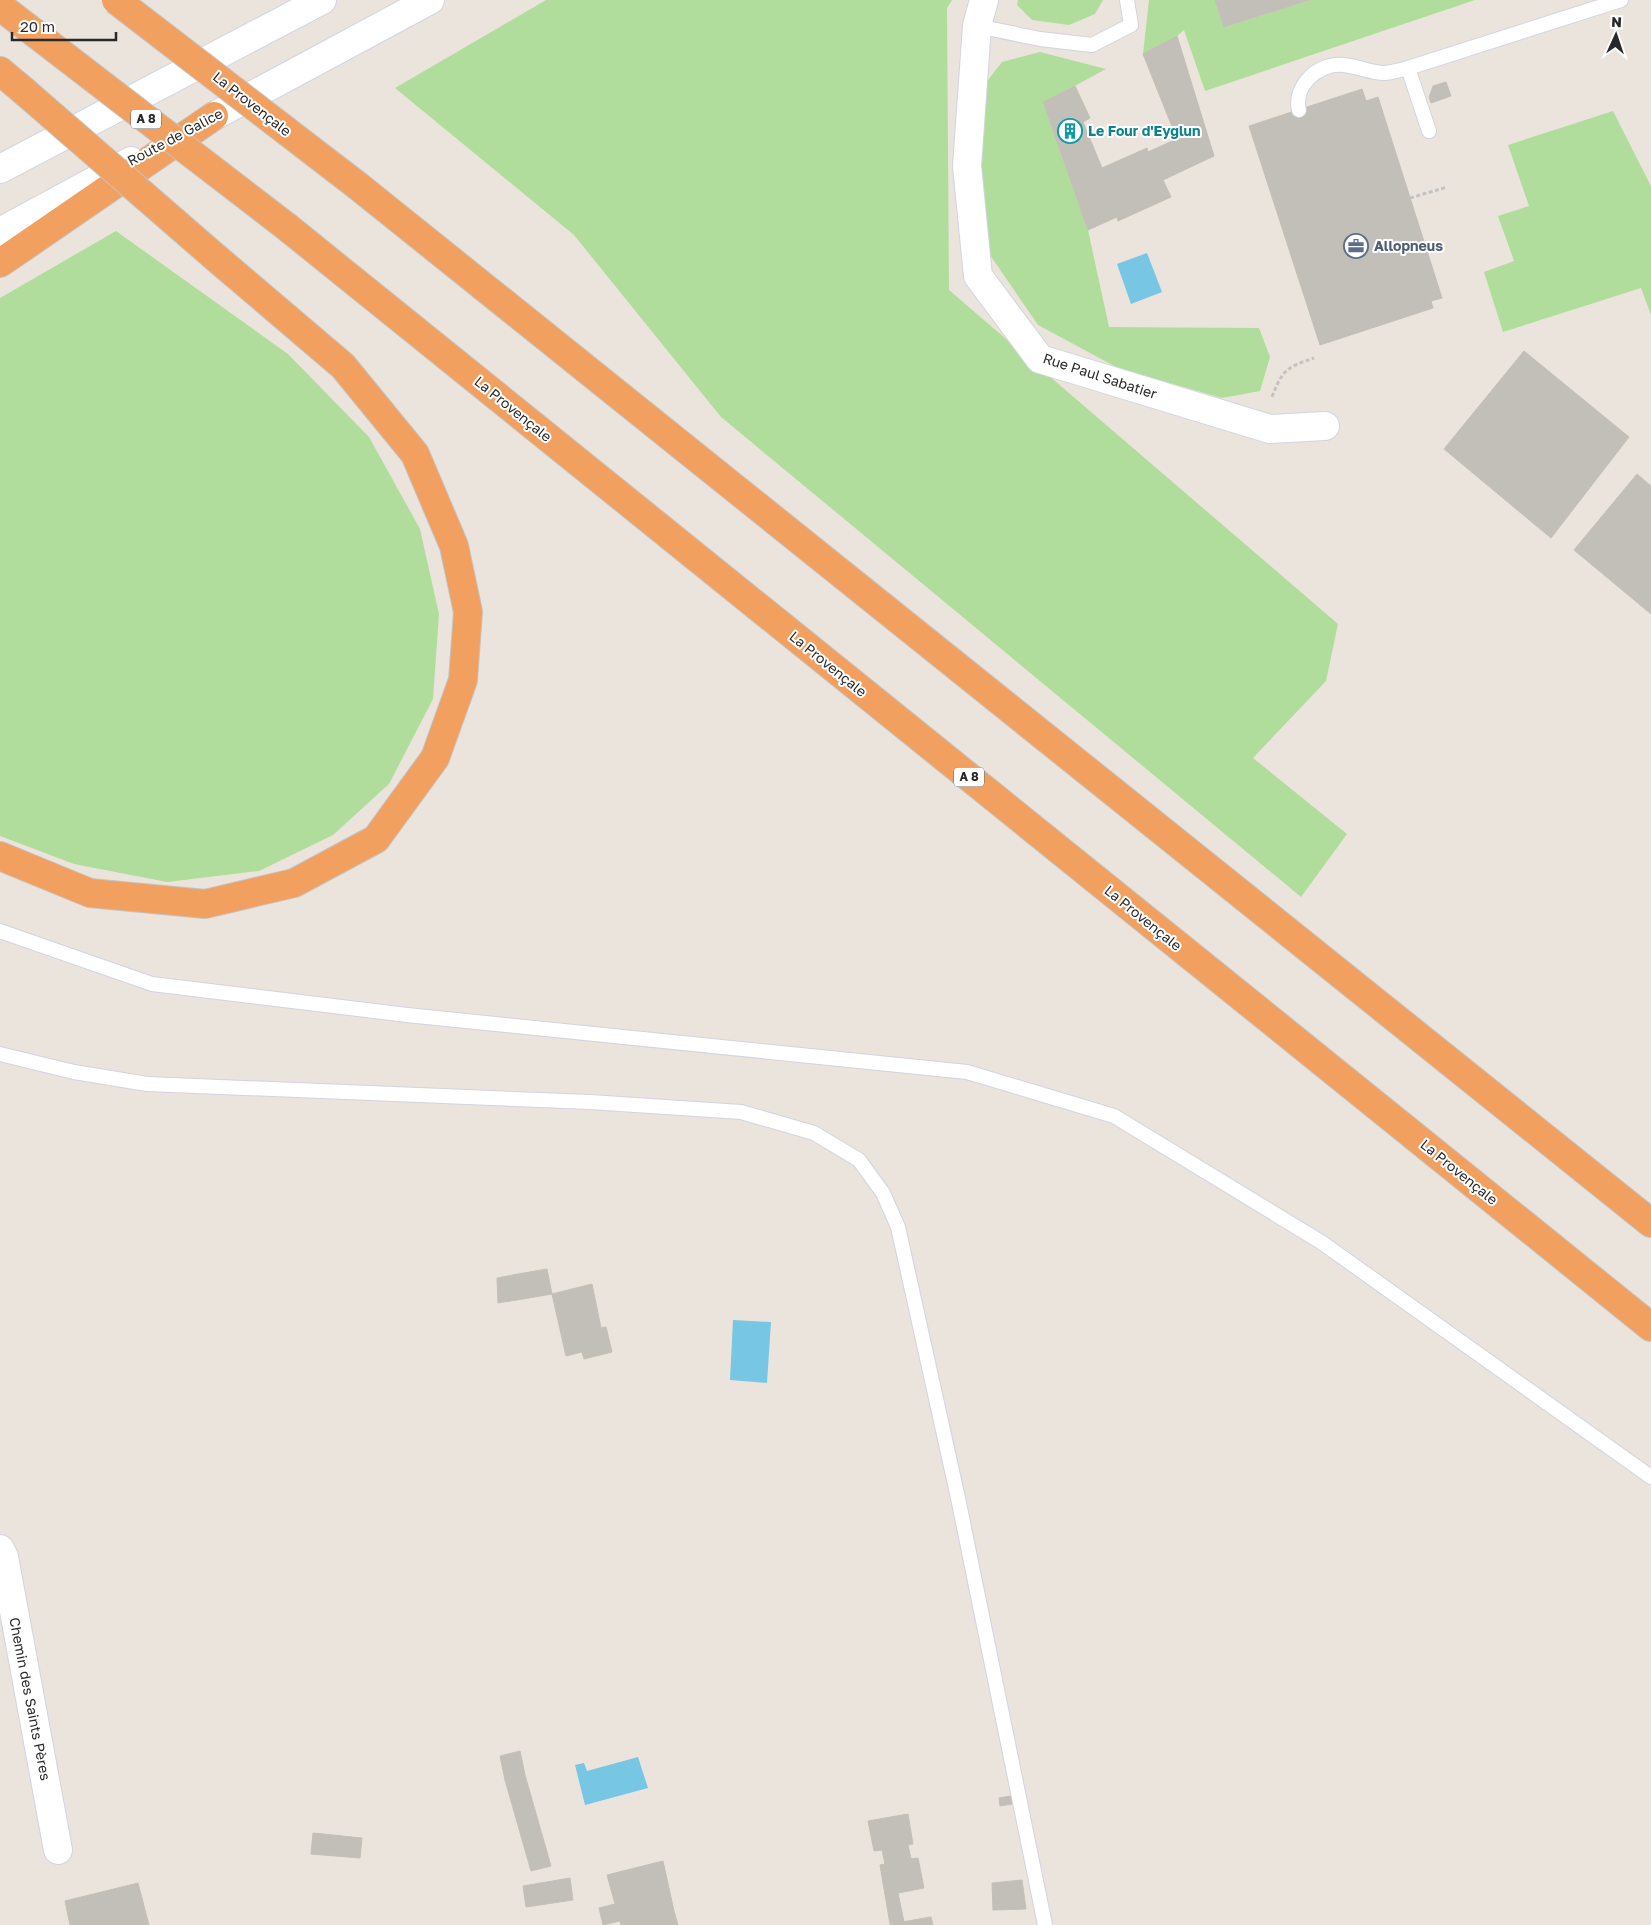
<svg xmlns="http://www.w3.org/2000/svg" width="1651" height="1925" viewBox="0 0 1651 1925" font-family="'Golos Text',sans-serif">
<rect width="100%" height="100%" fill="#eae4dc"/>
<g fill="#b1dd9c">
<path d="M546,0H952L947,8L949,290L1338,624L1326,681L1253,758L1347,834L1301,897L721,417L574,235L395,88Z"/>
<path d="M1018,0H1103L1095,14L1069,25L1032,20L1017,5Z"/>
<path d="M1149,0H1215L1225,27L1309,0H1475L1205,91L1184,30L1177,36L1143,54Z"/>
<path d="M1040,52L1106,69L1043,103L1088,230L1109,327L1259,328L1270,357L1260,391L1222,398L1118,368L1038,325L990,255L979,155L984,85L1002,62Z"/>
<path d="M1613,111L1651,186V315L1641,288L1503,332L1484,272L1514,261L1498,216L1529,206L1508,145Z"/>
<path d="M116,231L288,354L369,437L420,529L439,614L433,699L389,784L333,835L259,871L167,882L74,864L0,836V298Z"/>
</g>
<g fill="#76c6e4">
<path d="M1147,253L1162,292L1131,304L1117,264Z"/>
<path d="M733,1320L771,1322L767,1383L730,1380Z"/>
<path d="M638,1757L648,1788L585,1805L575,1765L584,1763L587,1771Z"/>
</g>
<g fill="#c2beb8" stroke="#c5c0b6">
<path d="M1215,0H1309L1224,27Z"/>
<path d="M1177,36L1214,156L1163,180L1171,197L1118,221L1117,217L1088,230L1043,102L1075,86L1090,118L1083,122L1102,168L1147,148L1148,152L1177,139L1143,54Z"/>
<path d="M1446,82L1451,96L1431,103L1429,97L1433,86Z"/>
<path d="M1362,89L1366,101L1378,97L1442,298L1431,301L1433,308L1320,345L1249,126Z"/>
<path d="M1524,351L1629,437L1551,538L1444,449Z"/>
<path d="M1637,474L1651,486V614L1574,550Z"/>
<path d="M547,1269L552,1294L523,1299L518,1274Z"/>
<path d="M518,1274L523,1299L498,1303L497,1278Z"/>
<path d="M592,1284L601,1328L606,1327L612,1352L584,1359L582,1352L566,1356L552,1294Z"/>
<path d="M520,1751L525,1775L505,1780L500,1756Z"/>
<path d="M525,1775L551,1866L531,1871L505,1780Z"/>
<path d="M1011,1796L1012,1804L1000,1806L999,1798Z"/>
<path d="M908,1814L913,1844L908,1845L911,1859L918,1858L924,1888L898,1893L904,1922L890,1924L880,1865L885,1864L882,1850L874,1851L868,1821Z"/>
<path d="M313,1833L362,1838L360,1858L311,1854Z"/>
<path d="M663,1861L674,1911L625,1925H621L620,1921L603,1925L599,1908L615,1904L607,1875Z"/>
<path d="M570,1878L573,1900L526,1907L523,1886Z"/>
<path d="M1022,1880L1026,1909L993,1910L992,1883Z"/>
<path d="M138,1883L149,1925H70L65,1901Z"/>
<path d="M674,1911L678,1925H625Z"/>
<path d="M931,1917L933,1925H891L890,1924Z"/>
</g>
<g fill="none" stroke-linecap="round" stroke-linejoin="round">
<defs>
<g id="service">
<path d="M977,26L1040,39L1092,45L1131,25L1127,0"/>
<path d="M1299,110C1293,86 1319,62 1343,65C1358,66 1370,73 1385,73C1393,72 1401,70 1408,68"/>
<path d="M1429,131L1408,68L1621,0"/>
<path d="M0,931L152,984L407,1015L967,1072L1114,1116L1321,1242L1651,1477"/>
<path d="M0,1054L74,1072L147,1084L590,1102L741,1112L814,1133L859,1160L883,1193L898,1227L958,1498L1045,1925"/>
</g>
<g id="minor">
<path d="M984,0L977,26L967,166L978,276L1040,359L1270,429L1325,426"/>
<path d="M0,1549L4,1557L58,1850"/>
</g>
<path id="tertiary" d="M0,232L131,161"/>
<g id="secondary">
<path d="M214,116L430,0"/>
<path d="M0,169L322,0"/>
</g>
<g id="motorway">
<path d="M0,71L25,92"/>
<path d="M358,186L1651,1223"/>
<path d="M287,227L1651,1327"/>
<path d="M0,263L214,116"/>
<path d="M0,856L90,893L205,904L294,883L376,839L435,758L463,680L468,612L454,546L415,454L343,366L215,257"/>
</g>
</defs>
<use href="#service" stroke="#d1d4e1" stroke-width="16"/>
<use href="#minor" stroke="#d1d4e1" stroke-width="30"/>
<use href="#tertiary" stroke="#d1d4e1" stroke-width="30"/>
<use href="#secondary" stroke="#d1d4e1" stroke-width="30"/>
<use href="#motorway" stroke="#c3c3c3" stroke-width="30"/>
<g stroke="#c3c3c3" stroke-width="3" stroke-dasharray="4 2.5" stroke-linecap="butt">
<path d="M1410,198L1447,187"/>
<path d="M1272,397C1282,370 1287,367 1314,358"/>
</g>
<use href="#service" stroke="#fff" stroke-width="14"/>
<use href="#minor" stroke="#fff" stroke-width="28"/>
<use href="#tertiary" stroke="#fff" stroke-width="28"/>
<use href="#secondary" stroke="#fff" stroke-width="28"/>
<use href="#motorway" stroke="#f1a060" stroke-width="28"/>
<defs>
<g id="motorway-bridge">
<path d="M116,0L358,186"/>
<path d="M6,11L287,227"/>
<path d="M25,92L215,257"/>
</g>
</defs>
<use href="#motorway-bridge" stroke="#c3c3c3" stroke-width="30" stroke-linecap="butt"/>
<use href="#motorway-bridge" stroke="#f1a060" stroke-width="28"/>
</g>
<defs>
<symbol id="building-ring" viewBox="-11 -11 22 22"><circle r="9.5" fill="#fff" stroke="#0f9aa8" stroke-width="1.5"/><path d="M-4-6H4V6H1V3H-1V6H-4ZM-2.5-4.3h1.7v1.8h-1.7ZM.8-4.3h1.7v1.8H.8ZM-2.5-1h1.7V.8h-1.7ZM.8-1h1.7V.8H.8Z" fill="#0f9aa8"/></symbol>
<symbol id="office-ring" viewBox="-11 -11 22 22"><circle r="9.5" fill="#fff" stroke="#5c6f8a" stroke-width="1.5"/><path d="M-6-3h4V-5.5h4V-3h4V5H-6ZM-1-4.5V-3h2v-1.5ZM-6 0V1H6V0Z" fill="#5c6f8a"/></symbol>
</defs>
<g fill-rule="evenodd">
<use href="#building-ring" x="1056" y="117" width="28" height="28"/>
<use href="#office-ring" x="1342" y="232" width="28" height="28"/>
</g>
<g text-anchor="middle" stroke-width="4" stroke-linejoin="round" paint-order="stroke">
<g fill="#fff" stroke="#696969" stroke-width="1">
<rect x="131" y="109.5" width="30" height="19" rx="4"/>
<rect x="954" y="767.5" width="30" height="19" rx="4"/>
</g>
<g font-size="12" font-weight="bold" fill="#292929">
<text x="146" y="123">A 8</text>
<text x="969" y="781">A 8</text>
</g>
<g font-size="14" fill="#292929" stroke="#fff">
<text transform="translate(252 104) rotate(38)" y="5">La Provençale</text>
<text transform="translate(175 137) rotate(-28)" y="5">Route de Galice</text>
<text transform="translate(1100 376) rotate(18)" y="5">Rue Paul Sabatier</text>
<text transform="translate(513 409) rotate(39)" y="5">La Provençale</text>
<text transform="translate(828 664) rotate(39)" y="5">La Provençale</text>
<text transform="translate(1143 918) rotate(39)" y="5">La Provençale</text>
<text transform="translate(1459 1172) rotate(39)" y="5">La Provençale</text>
<text transform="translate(30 1699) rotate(79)" y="5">Chemin des Saints Pères</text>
</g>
<g font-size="14" font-weight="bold" fill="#0d838f" stroke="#fff" text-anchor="start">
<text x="1088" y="136">Le Four d'Eyglun</text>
</g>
<g font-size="14" font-weight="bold" fill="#4e5e75" stroke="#fff" text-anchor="start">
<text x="1374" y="251">Allopneus</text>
</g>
</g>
<g transform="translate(1616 35) rotate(3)" stroke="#ffffff" stroke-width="4" paint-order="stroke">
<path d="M0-4L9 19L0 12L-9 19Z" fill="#292929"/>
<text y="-8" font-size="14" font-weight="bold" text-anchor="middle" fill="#292929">N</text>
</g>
<path d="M12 32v8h104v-8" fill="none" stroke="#292929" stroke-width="2.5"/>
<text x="20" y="32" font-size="15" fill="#292929" stroke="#ffffff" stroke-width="4" paint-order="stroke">20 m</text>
</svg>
